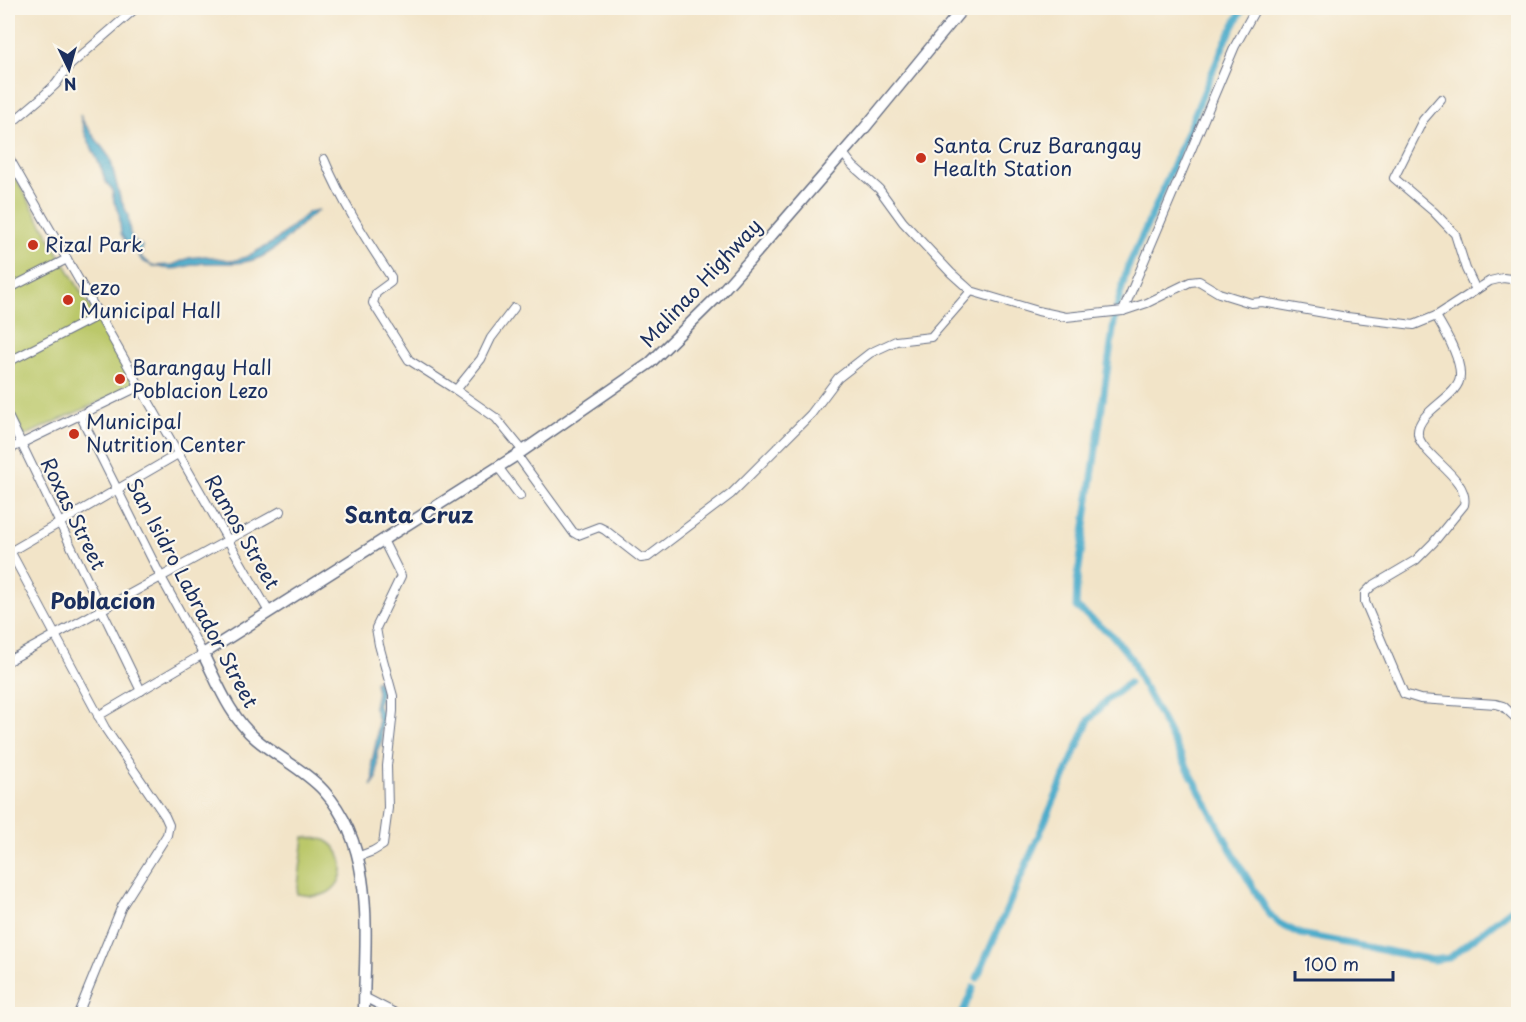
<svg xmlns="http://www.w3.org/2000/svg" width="1526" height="1022" viewBox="0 0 1526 1022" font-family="'Playpen Sans',sans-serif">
<rect width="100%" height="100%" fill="#fbf7ec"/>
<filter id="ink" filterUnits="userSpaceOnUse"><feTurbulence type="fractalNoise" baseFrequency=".0167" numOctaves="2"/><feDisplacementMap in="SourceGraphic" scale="12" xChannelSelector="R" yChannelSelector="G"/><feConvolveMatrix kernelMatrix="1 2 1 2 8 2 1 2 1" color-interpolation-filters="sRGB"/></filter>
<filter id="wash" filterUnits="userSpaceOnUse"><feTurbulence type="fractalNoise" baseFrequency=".008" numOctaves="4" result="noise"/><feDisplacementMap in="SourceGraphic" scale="24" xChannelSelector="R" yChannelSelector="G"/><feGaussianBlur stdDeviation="1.35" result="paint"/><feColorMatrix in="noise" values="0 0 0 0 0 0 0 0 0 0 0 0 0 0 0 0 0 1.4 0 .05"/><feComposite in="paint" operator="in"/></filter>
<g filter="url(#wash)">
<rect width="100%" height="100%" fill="#f2e4c8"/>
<g fill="#bbc86a" stroke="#6b7c64" stroke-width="1.5">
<path d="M8,165L135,386L24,436L8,402Z"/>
<path d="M304,837C312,838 320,838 327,841C348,853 347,885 325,894C316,898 306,895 297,894Z"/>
</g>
<g fill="#4babca" stroke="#336d94" stroke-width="1.5">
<path d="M80,115L84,123L110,158L120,198L128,215L130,234L135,241L142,246L141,257L153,266L173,265L189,258L205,256L233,261L246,257L274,242L309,212L319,210C298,224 284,246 261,257C242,265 225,263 206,263C185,264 178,273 156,266C151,264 143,264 140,258C139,255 139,252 137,249L128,245L121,234L119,212L114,202L112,189L105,181L102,170L85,133Z"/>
<path d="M377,680C384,689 382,695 377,705L384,716L381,730L382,740L377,751V778L371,786L374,779L372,762L377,738L378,720L374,707L377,692L375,682Z"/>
</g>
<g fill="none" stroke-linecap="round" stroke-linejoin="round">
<g stroke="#4babca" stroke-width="7">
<path d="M1117,307L1127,269L1155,208L1225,42L1243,8"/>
<path d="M1115,316L1077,582L1076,607L1113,636L1131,658L1142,684"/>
<path d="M1145,688L1237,861L1269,914L1280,924L1300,934L1433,960L1449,958L1518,904"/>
<path d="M977,978L1089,720L1107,700L1129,683"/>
<path d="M962,1014L973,988"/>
</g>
</g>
</g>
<g filter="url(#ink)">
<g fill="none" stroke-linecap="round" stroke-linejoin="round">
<defs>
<g id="minor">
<path d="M1441,99L1423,120L1394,178L1434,212L1455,234L1466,269L1476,290"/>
<path d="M8,126L41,98L56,84L68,67L136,8"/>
<path d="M842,152L853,166L879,189L903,222L951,273L971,291L1038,311L1066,317L1123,311L1147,303L1190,282L1199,281L1219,293L1251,303L1262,302L1347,317L1414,325L1436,316L1490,281L1503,278L1518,280"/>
<path d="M8,156L269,612"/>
<path d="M324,159C342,202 365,238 391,277V282L376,293L373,303L409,360L456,390L496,418L523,451"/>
<path d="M8,289L67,259"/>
<path d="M1123,311L1235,46L1256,8"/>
<path d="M1436,316C1445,331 1461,358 1460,376C1460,397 1416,411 1418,434C1421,456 1470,478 1464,505L1433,543L1416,560L1372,586L1365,593V602L1404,694L1420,699L1496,704L1503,706L1518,720"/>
<path d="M8,362L99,315"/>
<path d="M456,390L481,359L491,338L514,308"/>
<path d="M80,415L161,577L203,654L98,716"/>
<path d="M8,416L141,691"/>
<path d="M8,450L140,386"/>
<path d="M517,455L573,532L578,535L599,527L605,530L641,558L648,557L731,494L811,414L838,378L870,353L896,341L931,337L971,291"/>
<path d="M498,467L520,496"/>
<path d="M8,547L105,728L165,816L169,825L167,835L122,906L78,1014"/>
<path d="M8,553L178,454"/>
<path d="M8,661L281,511"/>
<path d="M357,857L373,851L383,845L388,808L387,766L393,711V696L379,645L376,628L401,576L383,540"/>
<path d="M364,997L397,1014"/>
</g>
<path id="major" d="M364,1014C364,942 378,851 324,791C305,770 277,757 256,739C230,717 218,684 203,654L517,455L650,363L717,297L750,260L863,130L963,8"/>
</defs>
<use href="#minor" stroke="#666e83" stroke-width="10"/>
<use href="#major" stroke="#666e83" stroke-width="13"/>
<use href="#minor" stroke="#fff" stroke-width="8"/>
<use href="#major" stroke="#fff" stroke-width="10"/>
</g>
</g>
<g fill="#c8321e" stroke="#fbf7ec" stroke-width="2">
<circle cx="921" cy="158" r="6"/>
<circle cx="33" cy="245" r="6"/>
<circle cx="68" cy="300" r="6"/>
<circle cx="120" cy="379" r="6"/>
<circle cx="74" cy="434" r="6"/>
</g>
<g text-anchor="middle" stroke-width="4.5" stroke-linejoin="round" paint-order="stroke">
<g font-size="20" fill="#1b2f5e" stroke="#fbf7ec" text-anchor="start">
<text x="933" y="153">Santa Cruz Barangay<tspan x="933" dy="23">Health Station</tspan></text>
<text x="45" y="252">Rizal Park</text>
<text x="80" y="295">Lezo<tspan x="80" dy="23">Municipal Hall</tspan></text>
<text x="132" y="375">Barangay Hall<tspan x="132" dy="23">Poblacion Lezo</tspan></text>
<text x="86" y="429">Municipal<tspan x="86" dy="23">Nutrition Center</tspan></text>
</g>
<g font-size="20" fill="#1b2f5e" stroke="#fbf7ec">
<text transform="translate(701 283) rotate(-47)" y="7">Malinao Highway</text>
<text transform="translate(73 514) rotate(64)" y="7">Roxas Street</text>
<text transform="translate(242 532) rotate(60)" y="7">Ramos Street</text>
<text transform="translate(192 593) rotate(62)" y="7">San Isidro Labrador Street</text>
</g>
<g font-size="22" font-weight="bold" fill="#1b2f5e" stroke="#fbf7ec">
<text x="409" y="523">Santa Cruz</text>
<text x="103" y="609">Poblacion</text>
</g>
</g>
<rect width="1526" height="1022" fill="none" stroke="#fbf7ec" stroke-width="30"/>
<g transform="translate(69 69) rotate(175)" stroke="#fbf7ec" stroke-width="4.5" paint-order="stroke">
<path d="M0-4.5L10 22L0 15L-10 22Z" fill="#1b2f5e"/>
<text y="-9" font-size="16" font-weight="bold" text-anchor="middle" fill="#1b2f5e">N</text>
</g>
<path d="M1295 971v9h98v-9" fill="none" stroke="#1b2f5e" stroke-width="3"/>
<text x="1304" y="971" font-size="18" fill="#1b2f5e" stroke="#fbf7ec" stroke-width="4.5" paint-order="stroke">100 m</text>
</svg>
